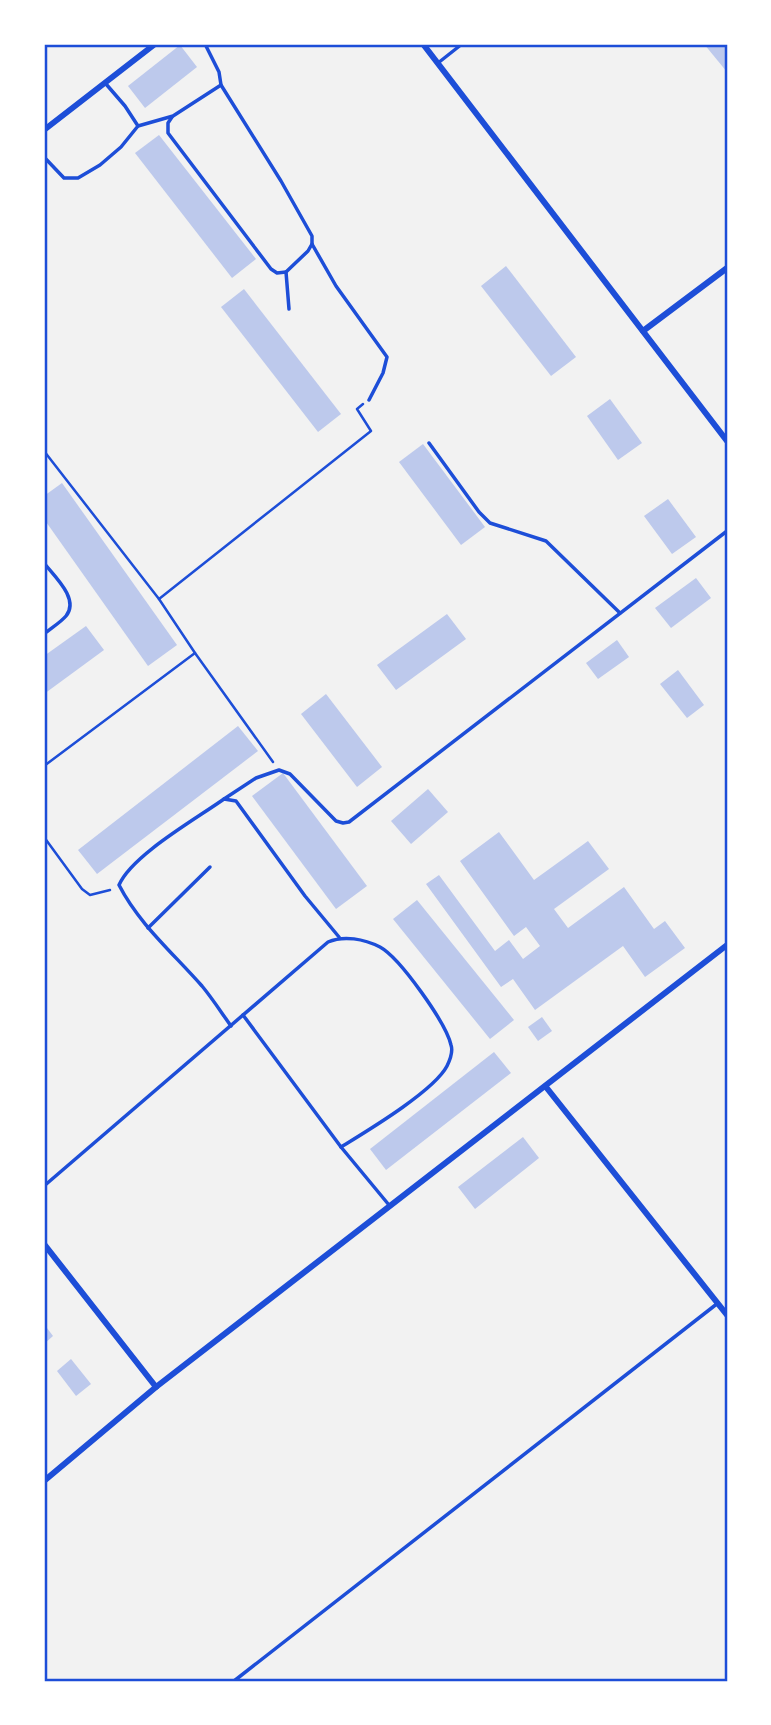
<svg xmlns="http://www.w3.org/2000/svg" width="771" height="1725" viewBox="0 0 771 1725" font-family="'DM Sans',sans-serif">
<rect width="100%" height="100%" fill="#f2f2f2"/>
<g fill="#bdc9ec">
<path d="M704,44H727V72Z"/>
<path d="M180,45L197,67L145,108L128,86Z"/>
<path d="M159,135L256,259L232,278L135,153Z"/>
<path d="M506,266L576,357L551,376L481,286Z"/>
<path d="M244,289L341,414L318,432L221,307Z"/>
<path d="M610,399L642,443L618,460L587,416Z"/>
<path d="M423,444L485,527L461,545L399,462Z"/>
<path d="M62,483L177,645L148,666L44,519V496Z"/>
<path d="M668,499L696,537L672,554L644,516Z"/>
<path d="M696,578L711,598L671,628L655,608Z"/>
<path d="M447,614L466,639L396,690L377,665Z"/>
<path d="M86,626L104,650L44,694V656Z"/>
<path d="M617,640L629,657L598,679L586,663Z"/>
<path d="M678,670L704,705L687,718L660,684Z"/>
<path d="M326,694L382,767L357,787L301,714Z"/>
<path d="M238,726L258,751L97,874L78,850Z"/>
<path d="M283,773L367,886L336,909L252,796Z"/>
<path d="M428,789L448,812L411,844L391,821Z"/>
<path d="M499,832L534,880L588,841L609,869L554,909L568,928L624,887L654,929L665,921L685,948L645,977L623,946L535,1010L513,979L501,987L426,884L439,875L495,951L509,940L523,959L540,946L526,927L514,936L460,861Z"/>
<path d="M417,900L514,1020L490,1039L393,919Z"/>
<path d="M542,1017L552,1031L538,1041L528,1027Z"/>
<path d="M494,1052L511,1073L386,1170L370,1149Z"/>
<path d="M523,1137L539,1158L475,1209L458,1187Z"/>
<path d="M44,1324L53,1336L44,1344Z"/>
<path d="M71,1359L91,1384L76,1396L57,1371Z"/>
</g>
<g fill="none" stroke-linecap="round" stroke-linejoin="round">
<g stroke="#1d4ed8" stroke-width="2.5">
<path d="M44,451L159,599L195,653L44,766"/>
<path d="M159,599L371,431L357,409L363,404"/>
<path d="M195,653L273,762"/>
<path d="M44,837L82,889L90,895L110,890"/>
</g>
<g stroke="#1d4ed8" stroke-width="3.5">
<path d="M205,44L219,72L221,85L281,181L312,236V244L336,286L387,357L383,373L369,400"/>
<path d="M438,63L462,44"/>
<path d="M106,84L125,106L138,126"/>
<path d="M172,117L168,123V133L271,269L277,273L286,272"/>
<path d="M44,157L64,178H78L100,165L121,147L138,126L173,116L221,85"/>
<path d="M289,309L286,272L308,251L312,244"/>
<path d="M429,443L479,512L490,523L546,541L620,613"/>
<path d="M44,563C54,576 80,599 66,616C60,623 51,628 44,634"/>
<path d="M224,799L256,778L279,770L290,774L336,821L343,823L349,822L727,531"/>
<path d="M148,928L210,867"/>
<path d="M243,1015L341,1147L389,1205"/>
<path d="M231,1026C221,1012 212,998 202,986C173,953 139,924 119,885C132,855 196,819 224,799L236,801L305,896L339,937"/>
<path d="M44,1186L328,942C344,935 364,939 380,947C400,958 446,1023 451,1045C453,1051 450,1060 447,1066C434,1091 367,1131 341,1147"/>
<path d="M234,1681L718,1303"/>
</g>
<g stroke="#1d4ed8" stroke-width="6">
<path d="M423,44L727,441"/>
<path d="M44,130L155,44"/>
<path d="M643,331L727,268"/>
<path d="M546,1087L727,1315"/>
<path d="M44,1244L156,1387"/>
<path d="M44,1481L156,1387L727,945"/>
</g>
</g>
<rect width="771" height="1725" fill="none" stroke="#ffffff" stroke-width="91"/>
<rect x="46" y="46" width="680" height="1634" fill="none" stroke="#1d4ed8" stroke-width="2.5"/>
</svg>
